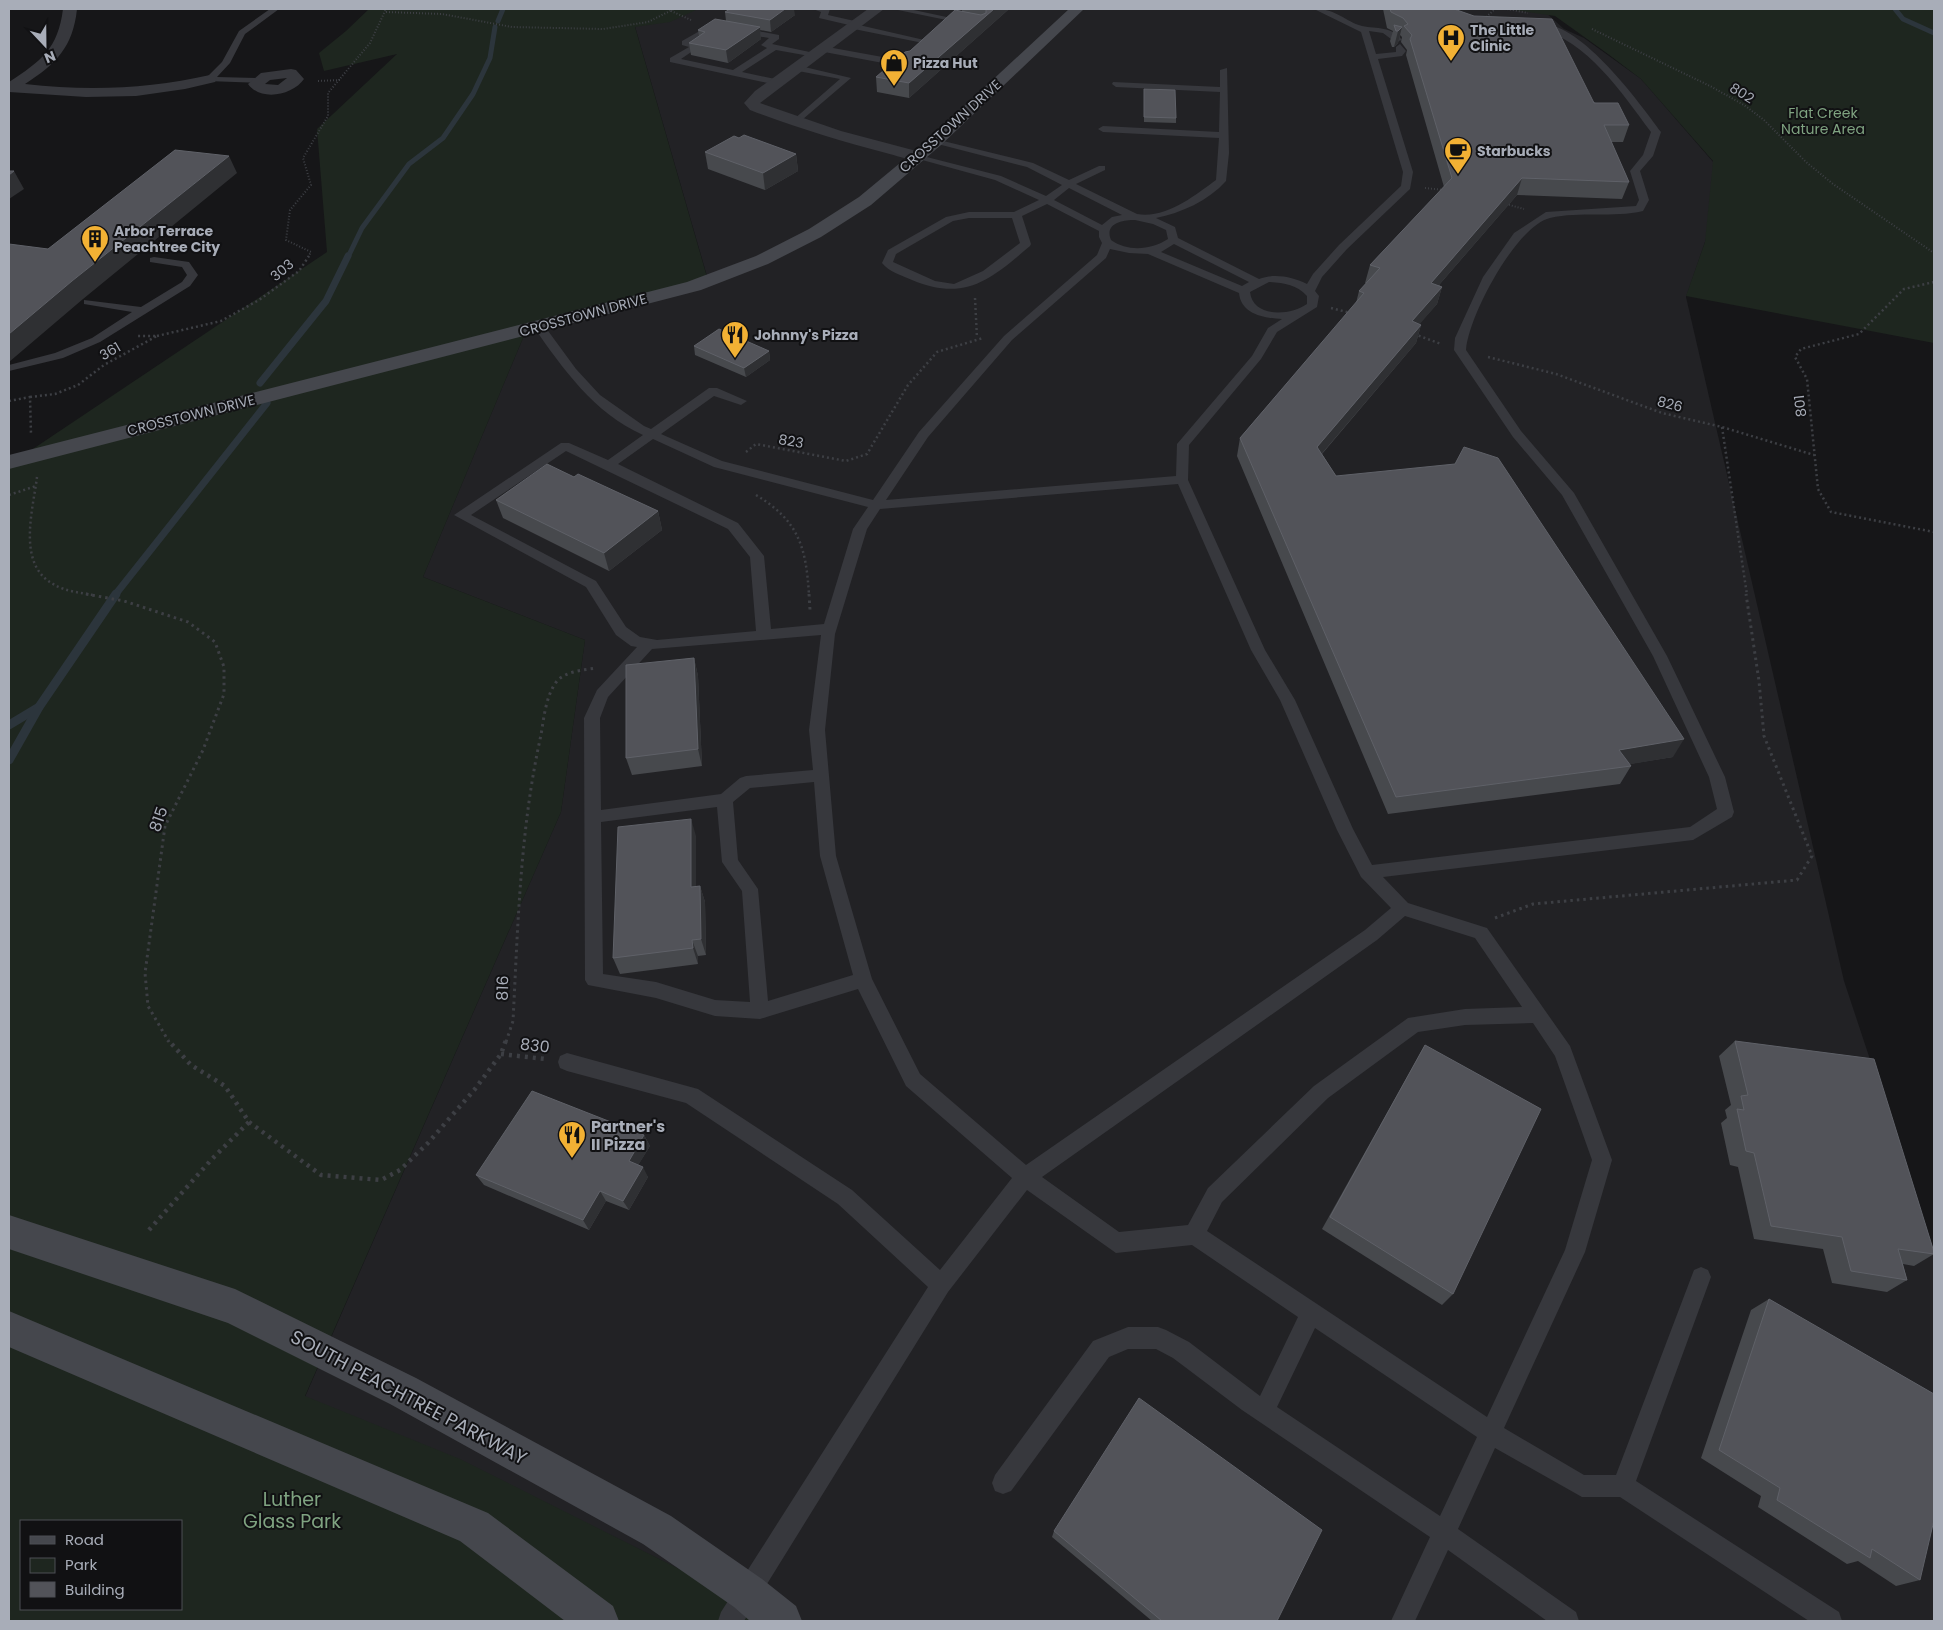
<svg xmlns="http://www.w3.org/2000/svg" width="1943" height="1630" viewBox="0 0 1943 1630" font-family="Poppins,sans-serif">
<rect width="100%" height="100%" fill="#161618"/>
<path fill="#222225" d="M630,9H1542L1564,29L1584,38L1641,79L1727,178L1686,297L1844,981L1934,1252V1621H783L592,1526L305,1397L561,812L585,640L423,577L523,338L707,276Z"/>
<g fill="#1e261f" fill-rule="evenodd">
<path d="M369,9H698L670,22L635,27L707,277L523,338L423,577L585,640L561,812L305,1396L460,1459L783,1621H9V465L327,252L317,129L397,54L324,71L319,53L346,31ZM21,1521H181V1609H21Z"/>
<path d="M1506,9H1934V343L1686,296L1705,242L1713,161L1641,79L1608,54L1555,16Z"/>
</g>
<g fill="none" stroke-linecap="round" stroke-linejoin="round">
<g stroke="#2c353c" stroke-width="5">
<path d="M1895,9L1903,19L1934,33"/>
<path d="M498,21L503,9"/>
<path d="M348,257L362,228L409,164L443,138L473,94L490,58L495,27"/>
</g>
<g stroke="#2c353c" stroke-width="7">
<path d="M260,383L326,301L348,256"/>
<path d="M115,595L267,403"/>
</g>
<g stroke="#2c353c" stroke-width="9">
<path d="M9,725L39,707"/>
<path d="M9,760L39,707L116,594"/>
</g>
<g stroke="#3d3f44" stroke-width="2" stroke-dasharray="1 2" stroke-linecap="butt">
<path d="M1507,9L1528,13"/>
<path d="M671,11L691,20"/>
<path d="M386,12L442,14L512,27L603,29L648,22L674,9"/>
<path d="M1484,19L1495,9"/>
<path d="M1592,29L1710,86L1744,105L1764,120L1806,162L1833,184L1934,253"/>
<path d="M318,81L340,80"/>
<path d="M1425,188L1444,190"/>
<path d="M1506,204L1524,209"/>
<path d="M308,257L311,252L286,240L290,210L311,185L303,158L328,116V93L370,43L386,9"/>
</g>
<g stroke="#3d3f44" stroke-width="2.5" stroke-dasharray="2 3" stroke-linecap="butt">
<path d="M1934,282L1904,289L1859,334L1801,349L1795,357L1807,379L1818,489L1831,512L1934,532"/>
<path d="M975,298L977,338"/>
<path d="M1331,308L1351,313"/>
<path d="M1414,334L1441,344"/>
<path d="M157,336L221,321L259,300L299,271L309,256"/>
<path d="M1488,357L1556,374L1662,413L1722,427L1814,455"/>
<path d="M30,397L55,394L78,385L104,365L157,336H138"/>
<path d="M9,401L30,397L31,434"/>
<path d="M1722,427L1747,595"/>
<path d="M746,452L756,444L846,461L867,454L908,385L937,352L983,338"/>
<path d="M37,477C33,510 16,566 55,585C65,591 81,593 93,595"/>
<path d="M9,495L36,486"/>
<path d="M756,495C799,521 806,547 809,595"/>
</g>
<g stroke="#3d3f44" stroke-width="3" stroke-dasharray="2.5 4" stroke-linecap="butt">
<path d="M86,594L124,601L188,622L215,642L224,667V694L203,750L165,826L145,973L148,1006L169,1042"/>
<path d="M809,594L810,610"/>
<path d="M1495,918L1533,904L1797,880L1812,856L1764,736L1759,681L1746,594"/>
<path d="M506,1042L513,1021C518,925 520,829 541,735C544,717 546,695 557,681C566,671 584,670 596,668"/>
</g>
<g stroke="#3d3f44" stroke-width="4.5" stroke-dasharray="3 5" stroke-linecap="butt">
<path d="M501,1054L545,1059"/>
<path d="M249,1122L321,1175L381,1180L400,1170L428,1143L475,1089L501,1054L506,1040"/>
<path d="M149,1230L211,1160L249,1122L225,1086L191,1065L168,1040"/>
</g>
<g fill="#37383d" fill-rule="evenodd">
<path d="M270,9H279L245,34L230,63L217,77L257,78L260,79V83L207,81V77L222,62L239,31Z"/>
<path d="M813,9H830L828,15L859,22V25L933,42L909,64L899,66L819,51L818,49L822,46L899,60H903L923,43L849,28V25L819,18L821,12Z"/>
<path d="M893,9H909L970,22L966,24Z"/>
<path d="M1314,9C1336,8 1344,21 1362,26C1377,29 1392,26 1402,40L1395,42L1383,33L1369,31L1376,54L1396,52V47L1400,44L1406,51L1402,56L1378,59L1413,172L1410,189L1347,249L1322,277L1315,291L1319,296L1317,307L1277,332L1261,359L1189,445L1188,480L1265,650L1295,700L1353,829L1372,865L1690,827L1717,809L1709,777L1653,656L1562,495L1513,437L1454,350L1455,338L1483,277L1514,233L1546,212L1636,206L1639,200L1630,171L1643,155L1651,132C1621,92 1588,41 1537,28V24C1578,18 1639,102 1661,132L1653,156L1640,171L1649,200L1643,211C1613,218 1580,211 1550,218C1516,226 1468,317 1466,350L1521,431L1574,493L1667,656L1725,777L1734,812L1732,817L1693,840L1383,877L1408,903L1487,928L1570,1046L1612,1160L1585,1252L1504,1428L1584,1475H1616L1694,1270L1701,1267L1708,1270L1711,1277L1636,1481L1839,1612L1842,1621H1809L1620,1497H1582L1495,1448L1458,1529L1576,1612L1579,1621H1547L1448,1550L1415,1621H1391L1430,1537L1242,1410L1173,1358L1156,1349H1128L1109,1357L1011,1491L1003,1494L995,1491L992,1483L995,1475L1093,1341L1128,1327H1158L1166,1330L1189,1342L1260,1396L1298,1317L1192,1245L1116,1253L1027,1190L948,1292L744,1621H718L721,1612L928,1287L838,1204L686,1103L567,1071L560,1068L558,1062L560,1056L567,1053L698,1089L852,1190L940,1270L1012,1178L906,1086L858,989L760,1019L715,1016L656,998L588,985L585,980L584,718L597,690L637,647L631,646L616,635L586,587L454,515L561,443H569L608,460L643,435C594,413 563,369 533,326L539,323L543,324L576,369L600,395L644,426L651,429L709,388H717L747,401L741,405L714,396L661,434L722,461L873,500L919,432L1004,336L1097,255L1102,243L1099,237V231L1047,204L1022,216L1031,244L1030,246C990,280 965,302 912,280C901,275 889,272 882,263L888,250L946,217L969,212H1014L1039,200L995,180L915,158V154L1001,176L1046,196L1062,185L1027,167L930,142L935,139L1033,163L1069,180L1099,166H1105V170L1076,184L1137,214C1166,219 1194,196 1216,180L1219,138L1103,132L1098,129L1103,126L1219,132L1220,92L1116,87L1112,84L1113,82L1220,87V70L1227,68L1229,153L1226,181C1208,201 1181,213 1156,218L1175,227L1178,238L1259,279C1274,273 1293,277 1307,284L1313,274L1339,245L1401,186L1403,172L1361,32ZM1069,188L1122,215L1112,217L1102,225L1054,200ZM969,218H1012L1020,243L983,271L954,284L935,281L893,262L896,254L953,221ZM1135,220L1153,224L1166,230L1168,239C1151,250 1128,252 1111,240C1104,223 1123,220 1135,220ZM1174,244L1249,282L1242,286L1161,252ZM1110,249L1129,253L1148,254L1239,293C1241,314 1263,318 1282,319L1268,328L1252,356L1177,444L1176,476L886,500L928,437L1012,340L1106,258ZM1269,282C1284,283 1297,285 1307,296V304C1290,316 1253,318 1250,292ZM653,439L714,467L868,507L853,529L824,624L771,629L764,556L738,523L618,464ZM566,451L728,529L750,557L756,631L657,640L640,637L626,627L596,581L471,515ZM1178,484L1251,650L1280,700L1337,830L1361,877L1391,908L1365,930L1026,1165L920,1074L872,979L836,856L825,730L835,634L867,529L880,509ZM821,635L809,730L813,770L746,776L740,778L721,794L601,810L600,718L608,697L652,649ZM814,782L820,856L853,975L768,1001L758,889L738,860L733,802L750,788ZM717,807L722,862L742,891L750,1002L715,1000L656,982L603,974L601,822ZM1405,916L1475,938L1522,1007L1465,1009L1408,1018L1314,1086L1208,1188L1188,1225L1119,1232L1042,1177L1377,940ZM1533,1023L1555,1056L1592,1160L1565,1250L1487,1417L1207,1231L1222,1202L1328,1098L1418,1032L1465,1025ZM1315,1328L1477,1437L1440,1516L1277,1407Z"/>
<path d="M712,24L721,26L692,42L700,46L681,59L733,70L767,48L761,45L769,38L738,33L737,31L741,28L779,35V39L772,44L819,54L815,57L776,50L742,72L780,80L781,82L777,85L670,62V58L689,47L682,45V41Z"/>
<path d="M796,65L851,78L796,125L791,122L793,120L840,79L793,70L792,68Z"/>
<path d="M154,257L189,262L198,275L190,286L100,342L63,358L9,371V365L55,353L92,338L132,312L84,304V300L141,307L182,282L187,275L182,267L150,262V258Z"/>
</g>
<g fill="#37383d" fill-rule="evenodd">
<path d="M63,9H77C73,47 56,64 25,84C88,91 149,89 210,75L217,79L215,82L185,89L136,96L86,97L9,92V82C41,61 58,49 63,9Z"/>
<path d="M868,9H884L760,103L841,131L924,153L926,156L924,159C912,162 898,156 886,153C840,141 794,127 750,110L744,103L755,91Z"/>
<path d="M291,69L296,70L304,79C293,95 261,102 248,84L261,73ZM287,78L278,85L265,84L270,80Z"/>
</g>
<g fill="#45474d" fill-rule="evenodd">
<path d="M1069,9H1084L941,145L871,205L821,237L768,264L701,290L9,469V455L687,282L756,256L809,229L859,197L929,139Z"/>
<path d="M9,1215L235,1289L416,1378L671,1516L762,1579L796,1606L802,1621H750L734,1607L643,1544L390,1404L228,1323L9,1249Z"/>
<path d="M9,1311L488,1513L613,1606L619,1621H565L460,1541L9,1347Z"/>
</g>
</g>
<g fill="#47494d">
<path d="M962,9H1009L909,98L877,92L876,77L962,11Z"/>
<path d="M1383,9H1454L1629,125L1623,142H1611L1629,182L1622,199L1517,195L1439,285L1442,287L1437,304L1419,324L1421,325L1416,343L1322,454L1336,476L1673,757L1629,764L1631,766L1620,784L1388,814L1237,456L1240,438L1356,303L1359,291L1367,283H1365L1370,265L1444,187L1406,55L1407,50L1401,42L1402,37L1400,35L1398,43L1394,47H1392L1390,41L1393,31L1387,28Z"/>
<path d="M725,12L795,15L771,32L760,30L761,39L728,63L691,55L689,43L699,36L698,30L726,21Z"/>
<path d="M1144,89L1176,118V123L1144,122Z"/>
<path d="M705,152L796,154L798,171L765,190L708,169Z"/>
<path d="M694,346L769,351L770,360L746,377L695,355Z"/>
<path d="M574,477L658,511L662,530L609,571L503,518L496,500Z"/>
<path d="M694,658L698,676L702,766L632,775L626,758Z"/>
<path d="M696,836V886H700L705,902L706,955L698,956V964L620,974L613,958Z"/>
<path d="M1735,1041L1934,1254L1914,1266L1903,1264L1907,1280L1887,1292L1832,1283L1823,1249L1754,1239L1738,1167L1730,1165L1721,1123L1727,1118L1725,1110L1731,1105L1719,1056Z"/>
<path d="M1425,1045L1453,1294L1442,1305L1322,1229Z"/>
<path d="M644,1135L650,1146L638,1165L648,1177L629,1210L606,1201L589,1230L484,1185L476,1175Z"/>
<path d="M1769,1299L1920,1580L1896,1586L1858,1561L1847,1564L1758,1507L1761,1496L1701,1458L1751,1310Z"/>
<path d="M1054,1531L1277,1621H1152L1052,1537Z"/>
</g>
<g fill="#2f3033">
<path d="M785,9H794L795,15L771,32L770,20Z"/>
<path d="M994,9H1009L909,98V83Z"/>
<path d="M760,27L761,39L728,63L726,50Z"/>
<path d="M1402,27L1398,43L1394,47L1398,31Z"/>
<path d="M796,154L798,171L765,190L763,173Z"/>
<path d="M229,156L237,173L83,299L9,362V334L72,281Z"/>
<path d="M14,171L24,189L9,199V175Z"/>
<path d="M1522,178L1517,195L1425,301L1431,283Z"/>
<path d="M1442,287L1437,304L1407,339L1412,321Z"/>
<path d="M1421,325L1416,343L1312,465L1317,447Z"/>
<path d="M769,351L770,360L746,377L744,368Z"/>
<path d="M658,511L662,530L609,571L604,553Z"/>
<path d="M694,658L698,676L702,766L698,749Z"/>
<path d="M1684,739L1673,757L1608,768L1619,750Z"/>
<path d="M691,819L696,836V903L691,887Z"/>
<path d="M700,886L705,902L706,955L701,939Z"/>
<path d="M692,940L698,956V964L693,948Z"/>
<path d="M644,1135L650,1146L634,1172L629,1161Z"/>
<path d="M643,1167L648,1177L629,1210L623,1201Z"/>
<path d="M600,1191L606,1201L589,1230L583,1220Z"/>
</g>
<g fill="#525359" stroke="#5f6168">
<path d="M730,9H785L770,20L725,12Z"/>
<path d="M984,9H994L909,83L876,77L905,52L910,51L955,10L981,15L986,13V9Z"/>
<path d="M1390,9H1454L1474,16L1552,19L1594,103H1618L1629,125H1604L1629,182L1522,178L1431,283L1442,287L1412,321L1421,325L1317,447L1336,476L1455,464L1464,447L1498,458L1684,739L1619,750L1631,766L1396,797L1240,438L1364,293L1359,291L1380,268L1370,265L1452,178L1410,39L1412,35L1404,26L1408,24L1403,18L1391,12Z"/>
<path d="M715,19L760,27L726,50L689,43L705,32L698,30Z"/>
<path d="M1394,25L1402,27L1398,31H1396Z"/>
<path d="M1144,89L1175,90L1176,118L1144,117Z"/>
<path d="M744,135L796,154L763,173L705,152L734,136L739,138Z"/>
<path d="M175,150L229,156L72,281L9,334V244L48,249Z"/>
<path d="M9,171H14L9,175Z"/>
<path d="M719,329L769,351L744,368L694,346Z"/>
<path d="M547,464L574,477L578,474L658,511L604,553L496,500Z"/>
<path d="M694,658L698,749L626,758V665Z"/>
<path d="M691,819V887L700,886L701,939L692,940L693,948L613,958L618,827Z"/>
<path d="M1735,1041L1874,1059L1934,1252V1254L1898,1249L1907,1280L1851,1271L1842,1237L1771,1226L1754,1153L1746,1151L1737,1109L1744,1110L1741,1096L1748,1095Z"/>
<path d="M1425,1045L1541,1109L1453,1294L1330,1217Z"/>
<path d="M532,1091L644,1135L629,1161L643,1167L623,1201L600,1191L583,1220L476,1175Z"/>
<path d="M1769,1299L1934,1394V1520L1920,1580L1872,1549L1870,1558L1777,1500L1780,1488L1719,1450Z"/>
<path d="M1139,1398L1322,1530L1277,1621H1162L1054,1531Z"/>
</g>
<defs>
<symbol id="hospital-pin" viewBox="-11 -11 22 30"><path d="M0 17L-7.5 6A9.5 9.5 0 1 1 7.5 6Z" fill="#f2b134" stroke="#111113"/><path d="M-5-5h3v3.5h4V-5h3V5h-3V1.5h-4V5h-3Z" fill="#111"/></symbol>
<symbol id="shop-pin" viewBox="-11 -11 22 30"><path d="M0 17L-7.5 6A9.5 9.5 0 1 1 7.5 6Z" fill="#f2b134" stroke="#111113"/><path d="M-5-2.5h2.3a2.7 3.5 0 0 1 5.4 0H5L5.5 6h-11ZM-1.5-2.5h3a1.5 2.3 0 0 0-3 0Z" fill="#111"/></symbol>
<symbol id="cafe-pin" viewBox="-11 -11 22 30"><path d="M0 17L-7.5 6A9.5 9.5 0 1 1 7.5 6Z" fill="#f2b134" stroke="#111113"/><path d="M-5.5-4.5H6V0H3Q3 3.5 0 3.5H-2.5Q-5.5 3.5-5.5 0ZM3-3.2v2h1.7v-2ZM-6 4.5H4V6H-6Z" fill="#111"/></symbol>
<symbol id="building-pin" viewBox="-11 -11 22 30"><path d="M0 17L-7.5 6A9.5 9.5 0 1 1 7.5 6Z" fill="#f2b134" stroke="#111113"/><path d="M-4-6H4V6H1V3H-1V6H-4ZM-2.5-4.3h1.7v1.8h-1.7ZM.8-4.3h1.7v1.8H.8ZM-2.5-1h1.7V.8h-1.7ZM.8-1h1.7V.8H.8Z" fill="#111"/></symbol>
<symbol id="restaurant-pin" viewBox="-11 -11 22 30"><path d="M0 17L-7.5 6A9.5 9.5 0 1 1 7.5 6Z" fill="#f2b134" stroke="#111113"/><path d="M-5-6h1v4h1v-4h1v4h1v-4h1v5L-1.5 .5V6h-2V.5L-5-1ZM5-6V6H3V1.5H1.5Q1.5-4 5-6Z" fill="#111"/></symbol>
</defs>
<g fill-rule="evenodd">
<use href="#hospital-pin" x="1435" y="22" width="32" height="43"/>
<use href="#shop-pin" x="878" y="47" width="32" height="43"/>
<use href="#cafe-pin" x="1442" y="135" width="32" height="43"/>
<use href="#building-pin" x="79" y="223" width="32" height="43"/>
<use href="#restaurant-pin" x="719" y="319" width="32" height="43"/>
<use href="#restaurant-pin" x="556" y="1119" width="32" height="43"/>
</g>
<g text-anchor="middle" stroke-width="4" stroke-linejoin="round" paint-order="stroke">
<g font-size="14" font-weight="bold" fill="#a8adb8" stroke="#111113" text-anchor="start">
<text x="1470" y="35">The Little<tspan x="1470" dy="16">Clinic</tspan></text>
<text x="913" y="68">Pizza Hut</text>
<text x="1477" y="156">Starbucks</text>
<text x="114" y="236">Arbor Terrace<tspan x="114" dy="16">Peachtree City</tspan></text>
<text x="754" y="340">Johnny's Pizza</text>
</g>
<g font-size="14" fill="#a8adb8" stroke="#111113">
<text transform="translate(1742 93) rotate(32)" y="5">802</text>
<text transform="translate(950 126) rotate(-42)" y="5">CROSSTOWN DRIVE</text>
<text transform="translate(282 270) rotate(-40)" y="5">303</text>
<text transform="translate(583 315) rotate(-15)" y="5">CROSSTOWN DRIVE</text>
<text transform="translate(110 351) rotate(-30)" y="5">361</text>
<text transform="translate(1670 404) rotate(15)" y="5">826</text>
<text transform="translate(1800 406) rotate(-96)" y="5">801</text>
<text transform="translate(191 415) rotate(-14)" y="5">CROSSTOWN DRIVE</text>
<text transform="translate(791 441) rotate(10)" y="5">823</text>
</g>
<g font-size="14" fill="#7fa381" stroke="#111113">
<text x="1823" y="118">Flat Creek<tspan x="1823" dy="16">Nature Area</tspan></text>
</g>
<g font-size="16" fill="#a8adb8" stroke="#111113">
<text transform="translate(158 819) rotate(-70)" y="6">815</text>
<text transform="translate(502 988) rotate(-88)" y="6">816</text>
<text transform="translate(535 1045) rotate(7)" y="6">830</text>
</g>
<g font-size="16" font-weight="bold" fill="#a8adb8" stroke="#111113" text-anchor="start">
<text x="591" y="1132">Partner's<tspan x="591" dy="18">II Pizza</tspan></text>
</g>
<g font-size="19" fill="#a8adb8" stroke="#111113">
<text transform="translate(409 1397) rotate(28)" y="7">SOUTH PEACHTREE PARKWAY</text>
</g>
<g font-size="19" fill="#7fa381" stroke="#111113">
<text x="292" y="1506">Luther<tspan x="292" dy="22">Glass Park</tspan></text>
</g>
</g>
<rect width="1943" height="1630" fill="none" stroke="#a8adb8" stroke-width="20"/>
<rect x="20" y="1520" width="162" height="90" fill="#111113" stroke="#4d4f55"/>
<rect x="30" y="1536" width="25" height="8" fill="#45474d" stroke="#4d4f55"/>
<text x="65" y="1545" font-size="15" fill="#a8adb8">Road</text>
<rect x="30" y="1558" width="25" height="15" fill="#1e261f" stroke="#4d4f55"/>
<text x="65" y="1570" font-size="15" fill="#a8adb8">Park</text>
<rect x="30" y="1582" width="25" height="15" fill="#525359" stroke="#4d4f55"/>
<text x="65" y="1595" font-size="15" fill="#a8adb8">Building</text>
<g transform="translate(45 45) rotate(158)" stroke="#111113" stroke-width="4" paint-order="stroke">
<path d="M0-4L9 19L0 12L-9 19Z" fill="#a8adb8"/>
<text y="-8" font-size="14" font-weight="bold" text-anchor="middle" fill="#a8adb8">N</text>
</g>
</svg>
